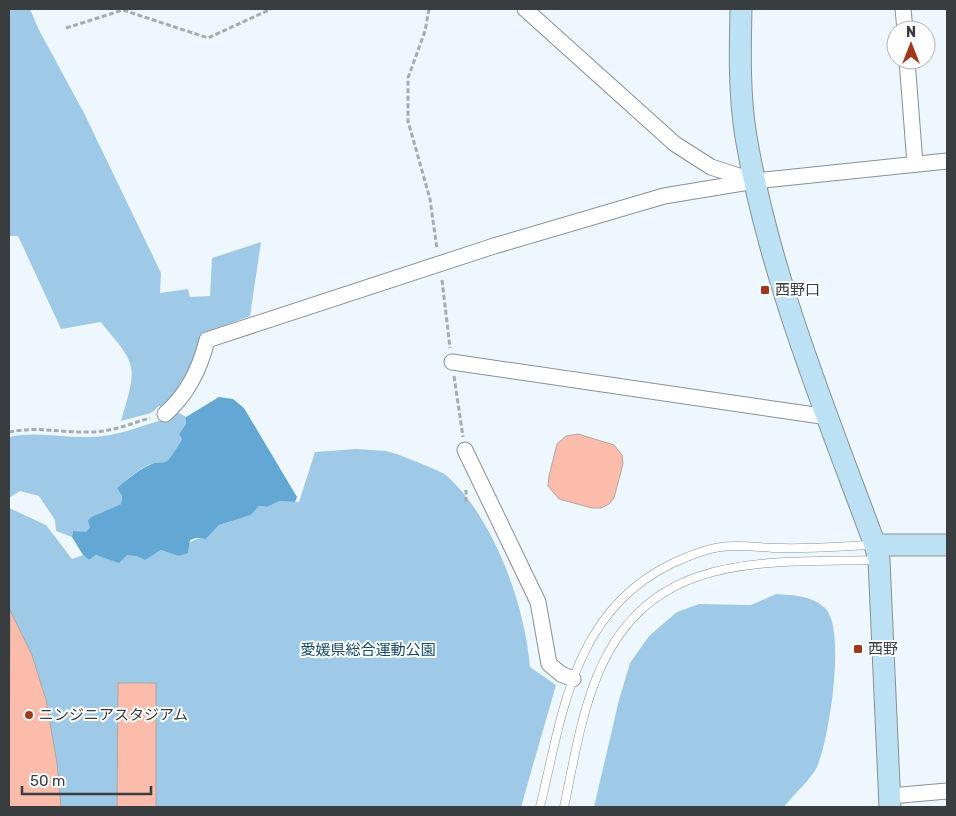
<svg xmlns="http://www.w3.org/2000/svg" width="956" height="816" viewBox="0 0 956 816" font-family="Rubik,'Noto Sans JP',sans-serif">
<rect width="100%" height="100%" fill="#eef7fd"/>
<g fill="#9ecae8">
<path d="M9,9H30L39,30L84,113L161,273L160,293L188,289L190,297L210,296L212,258L261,242L250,316L205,333L191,372L166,408L159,406L151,413L121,421C125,405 134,383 131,367C128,351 110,335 101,322L61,329L18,236H9Z"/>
<path d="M179,413L186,417V424L179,434L182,439C180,443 171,457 169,459C165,464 159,462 154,463C142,466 126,480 117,488L122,496L121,504L91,517L90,527L86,532H73L72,537L56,531L55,520L39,496L20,491L9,498V437C36,431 62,438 90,437C115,437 141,426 165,419L171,414Z"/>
<path d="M356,449C366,450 376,450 386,451C394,452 441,471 446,475C494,518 525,605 530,667L556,685L521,807H9V508L46,525L72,559L83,555L89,560L96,555C108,559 116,558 127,555C140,552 149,559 161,550L180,556C189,544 190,537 206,539L219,525L251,515L259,506L267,507L280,501L299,502L315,452Z"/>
<path d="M776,594C793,595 814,596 826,609C846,631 829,743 816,769C809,781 793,795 784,807H594L619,700L630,663L649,636L677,612L699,604L751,605Z"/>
</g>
<path fill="#63a8d4" d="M219,397L233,399L244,408L297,497L295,502L280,501L267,507L259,506L251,515L219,525L206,539L196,538L190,540L188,553L179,556L161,550L145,560L137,556L127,555L119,563L96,555L89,560L83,555L72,537L73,531L86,532L90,527L88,521L91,517L121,504L122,496L117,488C126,480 142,467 154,463C159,462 165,464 169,459C171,457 180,443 182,439L179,434L186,424V417Z"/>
<g fill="#fbbcac" stroke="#b0a6a3">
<path d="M578,434L614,445L622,455L623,464L614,498L609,504L601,508H592L559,499L548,486L549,476L557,444L566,436Z"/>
<path d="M10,610L32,655L46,700L57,763L61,807H9Z"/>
<path d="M118,683H156V807H117Z"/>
</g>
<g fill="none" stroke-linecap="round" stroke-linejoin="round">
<defs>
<g id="lane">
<path d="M540,807C563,712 573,612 671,564C686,557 704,549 721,547C741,544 761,548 781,548C812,549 842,546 872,545"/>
<path d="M564,807C573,765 580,719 596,679C647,550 761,563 877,560"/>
</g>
<g id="street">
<path d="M525,9L675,144L711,167L751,180"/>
<path d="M903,9L905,30"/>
<path d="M907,60L915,164"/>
<path d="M452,362L828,417"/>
<path d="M165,414C188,394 200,369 207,340L494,246L664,196L755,181L947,161"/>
<path d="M465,450L538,602L549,664L561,674L573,679"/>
<path d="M890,796L947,791"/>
</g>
<g id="secondary">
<path d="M741,9C740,51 739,95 746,137C770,278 826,412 875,545L879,560L890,807"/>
<path d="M875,545H947"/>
</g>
</defs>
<use href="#lane" stroke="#899197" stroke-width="9"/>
<use href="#street" stroke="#899197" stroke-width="17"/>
<use href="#secondary" stroke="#899197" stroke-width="23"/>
<g stroke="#a6adb1" stroke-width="3" stroke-dasharray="5 2.5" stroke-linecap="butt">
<path d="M429,9L425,31L408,78V121L430,199L437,249"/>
<path d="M66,28L123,10L208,38L271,9"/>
<path d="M442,280L450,348"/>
<path d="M454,376L463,437"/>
<path d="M9,432C40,426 60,433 90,432C111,432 130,424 150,418"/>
<path d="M466,502V490"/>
</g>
<use href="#lane" stroke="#fff" stroke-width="8"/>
<use href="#street" stroke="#fff" stroke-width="15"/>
<use href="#secondary" stroke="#bde1f4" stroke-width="21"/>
</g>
<g fill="#a1381e" stroke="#fff" stroke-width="2">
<rect x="760" y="285" width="10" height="10" rx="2.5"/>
<rect x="853" y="644" width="10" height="10" rx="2.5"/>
<circle cx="29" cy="715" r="5"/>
</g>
<g text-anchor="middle" stroke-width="4" stroke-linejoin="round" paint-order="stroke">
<g font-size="15" fill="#3a3d40" stroke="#fff" text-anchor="start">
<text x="775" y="295">西野口</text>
<text x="868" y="654">西野</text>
<text x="39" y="720">ニンジニアスタジアム</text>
</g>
<g font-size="15" fill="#124967" stroke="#fff">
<text x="368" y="655">愛媛県総合運動公園</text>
</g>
</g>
<rect width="956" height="816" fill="none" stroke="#3a3d40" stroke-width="20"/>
<g transform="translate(911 45)"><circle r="24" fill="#ffffff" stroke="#b0b1b3"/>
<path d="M0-4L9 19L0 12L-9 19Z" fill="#a1381e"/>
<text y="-8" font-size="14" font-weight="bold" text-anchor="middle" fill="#3a3d40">N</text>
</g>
<path d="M22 786v8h129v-8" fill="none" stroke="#3a3d40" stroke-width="2.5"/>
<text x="30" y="786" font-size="15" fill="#3a3d40" stroke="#ffffff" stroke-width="4" paint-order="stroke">50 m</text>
</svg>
